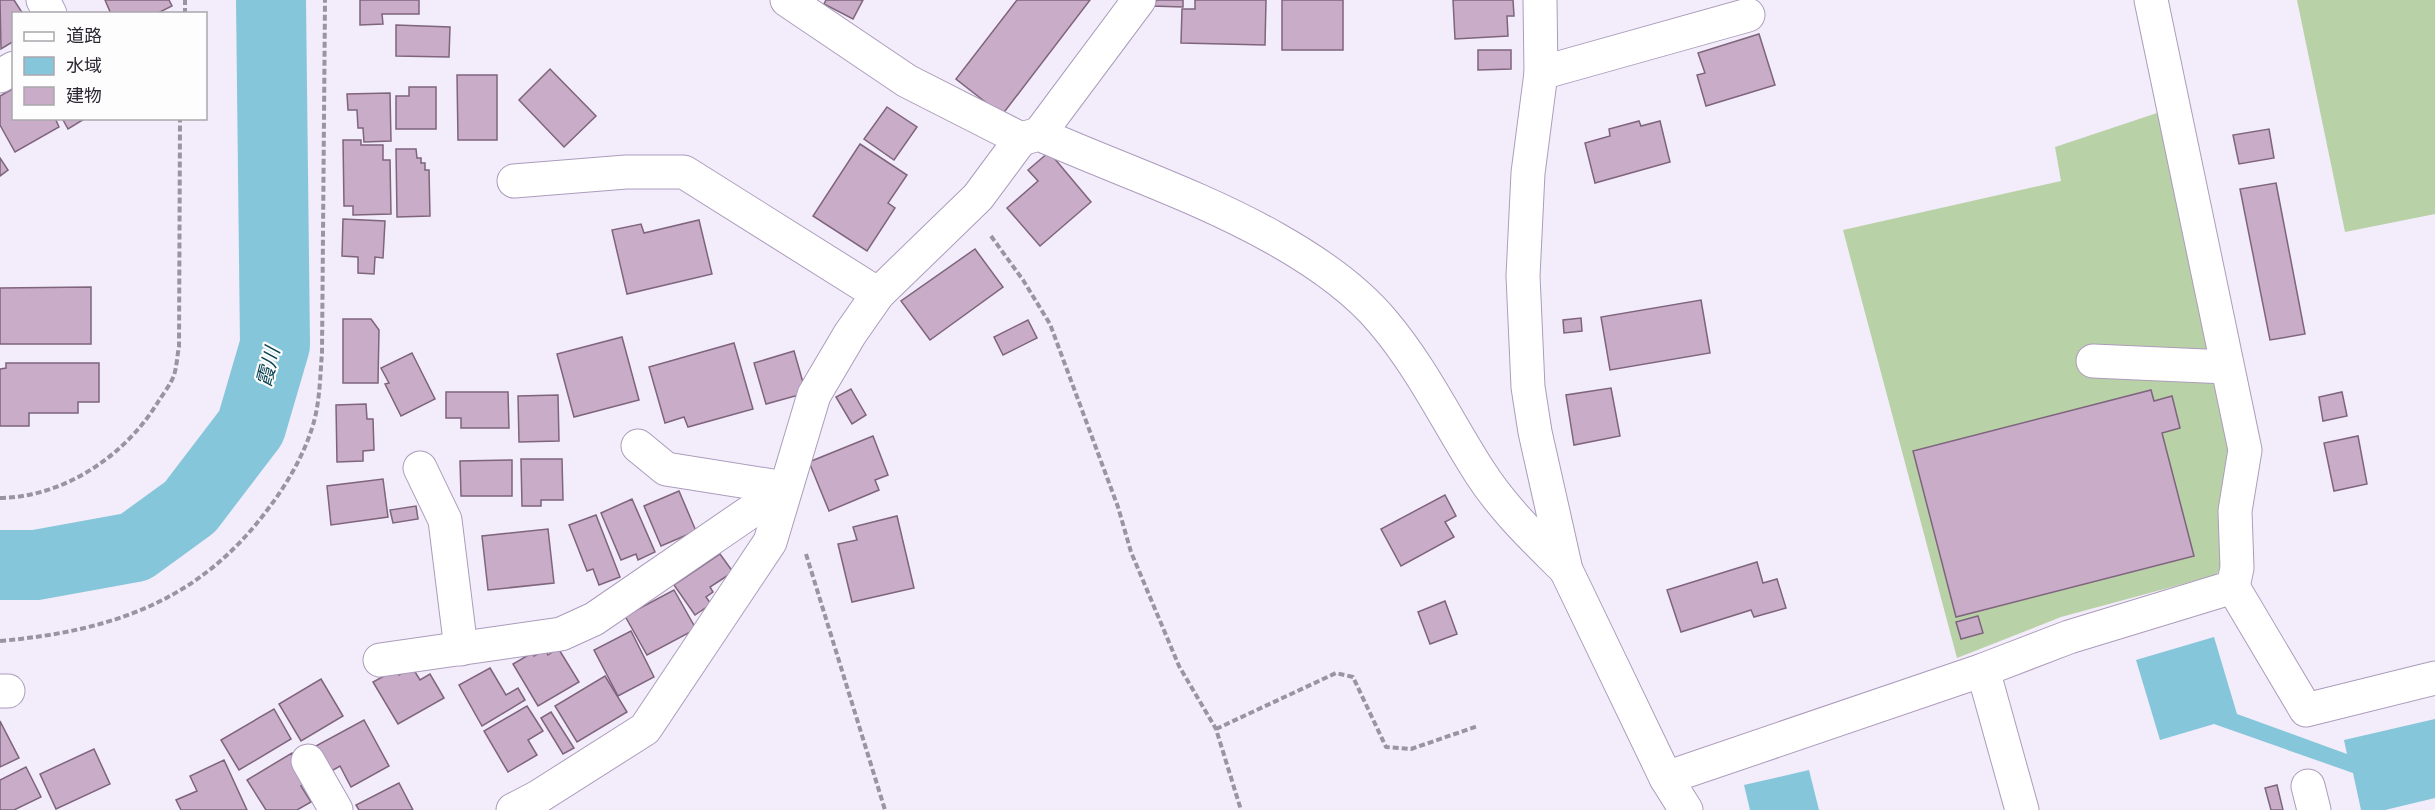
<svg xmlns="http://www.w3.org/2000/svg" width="2435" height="810" viewBox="0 0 2435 810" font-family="Manrope,'Noto Sans JP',sans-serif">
<rect width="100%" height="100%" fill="#f3ecfa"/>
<g fill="#b9d1a7">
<path d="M2297,0H2435V214L2345,232Z"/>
<path d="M2160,112L2230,419L2223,565L2216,575L2061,617L1957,658L1843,230L2061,181L2055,147Z"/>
</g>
<g fill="#85c6da">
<path d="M2214,637L2237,714L2347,754L2344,740L2435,719V798L2385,810H2361L2353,773L2214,724L2160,740L2136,660Z"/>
<path d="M1809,770L1819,810H1750L1744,785Z"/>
</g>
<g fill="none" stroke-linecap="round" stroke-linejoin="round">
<path stroke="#85c6da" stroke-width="70" d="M0,565H36L135,547L190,507L251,427L275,345L271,0"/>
</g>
<g fill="#c9adc8" stroke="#7e647d" stroke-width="1.5">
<path d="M0,0H14L23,14H14V41L1,49Z"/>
<path d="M105,0H169L172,6L156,14H111Z"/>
<path d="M360,0H419V14H382L383,24L360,25Z"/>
<path d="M826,0H863L853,19L824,4Z"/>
<path d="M1017,0H1090L1002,115L956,79Z"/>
<path d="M1157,0H1183V7L1152,6Z"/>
<path d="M1195,0H1266L1265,45L1181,43L1182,9H1195Z"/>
<rect x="1282" y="0" width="61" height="50"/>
<path d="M1453,0H1513L1514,16H1507L1508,36L1455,39Z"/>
<path d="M396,25L450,27L449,57L396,56Z"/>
<path d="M1759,34L1775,85L1706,106L1697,75L1705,73L1698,53Z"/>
<path d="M1478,50H1511V69L1478,70Z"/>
<path d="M550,69L596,116L564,147L519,100Z"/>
<path d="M457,75H497V140H458Z"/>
<path d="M409,87H436V129H396V96H409Z"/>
<path d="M14,88V118H55L59,127L15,152L0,125V96Z"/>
<path d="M390,93L391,141L364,142L363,128H358L357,110H348L347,94Z"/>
<path d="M887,107L917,127L894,160L864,139Z"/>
<path d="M62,118H86L68,129Z"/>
<path d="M1639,121L1641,126L1660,121L1670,162L1595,183L1585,143L1610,136L1609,129Z"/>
<path d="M2269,129L2274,158L2239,164L2233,135Z"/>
<path d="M343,140H361V145H383V160H390L391,214L353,215V206H344Z"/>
<path d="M860,144L907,175L888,203L895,208L867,251L813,216Z"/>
<path d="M396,149H416L417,158H421V163H425V170H429L430,216L397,217Z"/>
<path d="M1049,152L1091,202L1040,246L1007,208L1038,181L1028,170Z"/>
<path d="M0,158L8,170L0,176Z"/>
<path d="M2276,183L2305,334L2270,340L2240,189Z"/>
<path d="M343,219L385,221L383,258L375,257L374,274L358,273V257L342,256Z"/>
<path d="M699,220L712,274L627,294L612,230L641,224L644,233Z"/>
<path d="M975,249L1003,287L930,340L901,301Z"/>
<path d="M91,287V344H0V288Z"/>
<path d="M1701,300L1710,353L1610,370L1601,317Z"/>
<path d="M1581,318L1582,331L1564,333L1563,320Z"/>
<path d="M343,319H371L379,330L378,383H343Z"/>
<path d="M1028,320L1037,338L1003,355L994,337Z"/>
<path d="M622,337L639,400L574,417L557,354Z"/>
<path d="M734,343L753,409L688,427L684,417L665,423L649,367Z"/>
<path d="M794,351L806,393L766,404L754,363Z"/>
<path d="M412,353L435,399L401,416L385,384L389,383L381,368Z"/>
<path d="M6,363H99V402H78V413H29V426H0V369L6,368Z"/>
<path d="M1611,388L1620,436L1574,445L1566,395Z"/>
<path d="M851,389L866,415L852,424L836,397Z"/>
<path d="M2151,390L2154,401L2172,396L2180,428L2162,433L2194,556L1956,617L1913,451Z"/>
<path d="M446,392H508L509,428H461V418H446Z"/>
<path d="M2342,392L2347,416L2323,421L2319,397Z"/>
<path d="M558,395L559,441L519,442L518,396Z"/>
<path d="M366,404L367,419H373L374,450L363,451V461L337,462L336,405Z"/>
<path d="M873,436L888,475L875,480L879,490L829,511L809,462Z"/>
<path d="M2358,436L2367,484L2334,491L2324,443Z"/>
<path d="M521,459H562L563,500H541V506H522Z"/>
<path d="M512,460V496H461L460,461Z"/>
<path d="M383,479L388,517L331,525L327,486Z"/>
<path d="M679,491L696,531L661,546L644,506Z"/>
<path d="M1445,495L1456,516L1445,522L1454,537L1401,566L1381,529Z"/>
<path d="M632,499L655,552L638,560L636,554L621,560L601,513Z"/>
<path d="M416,506L418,519L393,523L390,510Z"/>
<path d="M596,515L620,577L599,585L593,569L587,571L569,525Z"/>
<path d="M897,516L914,588L852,602L838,544L857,540L853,527Z"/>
<path d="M548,529L554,583L488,590L482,536Z"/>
<path d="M720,554L733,572L710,587L713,592L706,597L711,604L695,615L674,585Z"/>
<path d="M1757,562L1763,583L1777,579L1786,608L1754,617L1751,610L1681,632L1667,590Z"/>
<path d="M674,590L696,629L647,655L625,616Z"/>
<path d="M1445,601L1457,634L1430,644L1418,612Z"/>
<path d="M1978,616L1983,633L1961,639L1956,622Z"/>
<path d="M631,631L654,677L618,696L594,650Z"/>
<path d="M558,648L579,682L538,706L513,664L532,653L534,656L545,650L548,655Z"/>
<path d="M412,667L420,680L430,674L444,698L398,724L373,682L395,670L399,675Z"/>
<path d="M490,668L506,695L518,688L525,700L482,726L459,685Z"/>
<path d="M605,676L627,712L577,742L555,706Z"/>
<path d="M321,679L343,716L301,741L279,704Z"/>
<path d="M527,706L543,731L528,740L537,755L508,772L484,731Z"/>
<path d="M274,709L291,739L239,770L221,740Z"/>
<path d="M551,712L574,748L563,754L541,718Z"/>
<path d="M364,720L389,766L351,787L340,766L328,773L314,747Z"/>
<path d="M0,721L19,758L0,767Z"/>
<path d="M94,749L110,784L56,809L40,774Z"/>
<path d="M292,753L309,781L301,786L311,802L297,810H266L247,780Z"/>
<path d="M224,760L247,810H181L176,800L197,791L190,776Z"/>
<path d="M26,767L41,797L14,810H0V780Z"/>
<path d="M399,783L413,810H359L356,805Z"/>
<path d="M2277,785L2283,810H2271L2265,788Z"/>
</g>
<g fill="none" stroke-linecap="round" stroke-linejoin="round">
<defs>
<g id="minor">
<path d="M43,0L50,14"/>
<path d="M787,0L907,81L1021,139L1039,134C1118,169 1200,196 1276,239C1315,261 1354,287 1383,322C1422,368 1447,421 1479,471C1503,509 1535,539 1566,570"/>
<path d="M1540,0L1541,73L1528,173L1523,276L1528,387L1535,432L1566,570L1666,778L1686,810"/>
<path d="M1541,73L1748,15"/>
<path d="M0,76L14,68"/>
<path d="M1039,134L1139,0"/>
<path d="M514,181L626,172H684L878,294"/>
<path d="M2093,361L2227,367"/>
<path d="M638,446L666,469L785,488"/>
<path d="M420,468L445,520L461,649"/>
<path d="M2233,587L2306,710L2435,678"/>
<path d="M380,660L561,634L594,619L785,488"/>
<path d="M1983,670L2022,810"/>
<path d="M0,691H8"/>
<path d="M308,761L336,810"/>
<path d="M1666,778L1983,670L2069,637L2233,587L2237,568L2235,511L2245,450L2151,0"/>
<path d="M2308,786L2314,810"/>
<path d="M513,810L538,797L645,729L770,542L814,395L850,334L878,294L978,197L1021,139"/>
</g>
</defs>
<use href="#minor" stroke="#ac9cbc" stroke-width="35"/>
<g stroke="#9a94a1" stroke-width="4" stroke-dasharray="6 3" stroke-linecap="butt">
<path d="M185,14V0"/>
<path d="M991,236L1023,280L1050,324L1118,507L1131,552L1179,666L1216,729L1241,810"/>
<path d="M0,498C64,497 125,456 158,402C163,394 171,384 174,375C177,366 177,356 179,347L180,118"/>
<path d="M806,554L885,810"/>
<path d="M0,641C111,631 199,602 268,509C287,484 304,455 313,425C320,402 320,376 322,353L325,0"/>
<path d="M1216,729L1336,673L1353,677L1386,747L1411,749L1478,726"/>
</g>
<use href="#minor" stroke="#fff" stroke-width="33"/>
</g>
<g text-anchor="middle" stroke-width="4.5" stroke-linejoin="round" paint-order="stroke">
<g font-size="20" font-style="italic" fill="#0c4654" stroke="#fdfdfd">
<text transform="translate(268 367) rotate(-76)" y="7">霞川</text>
</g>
</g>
<rect x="12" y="12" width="195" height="108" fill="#fdfdfd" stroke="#aaa7ad" stroke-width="1.5"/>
<rect x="24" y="32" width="30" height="9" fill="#ffffff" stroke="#aaa7ad" stroke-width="1.5"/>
<text x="66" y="42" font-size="18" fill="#2d2734">道路</text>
<rect x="24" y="57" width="30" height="18" fill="#85c6da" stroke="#aaa7ad" stroke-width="1.5"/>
<text x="66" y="72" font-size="18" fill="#2d2734">水域</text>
<rect x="24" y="87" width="30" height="18" fill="#c9adc8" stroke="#aaa7ad" stroke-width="1.5"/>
<text x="66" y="102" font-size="18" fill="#2d2734">建物</text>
</svg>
